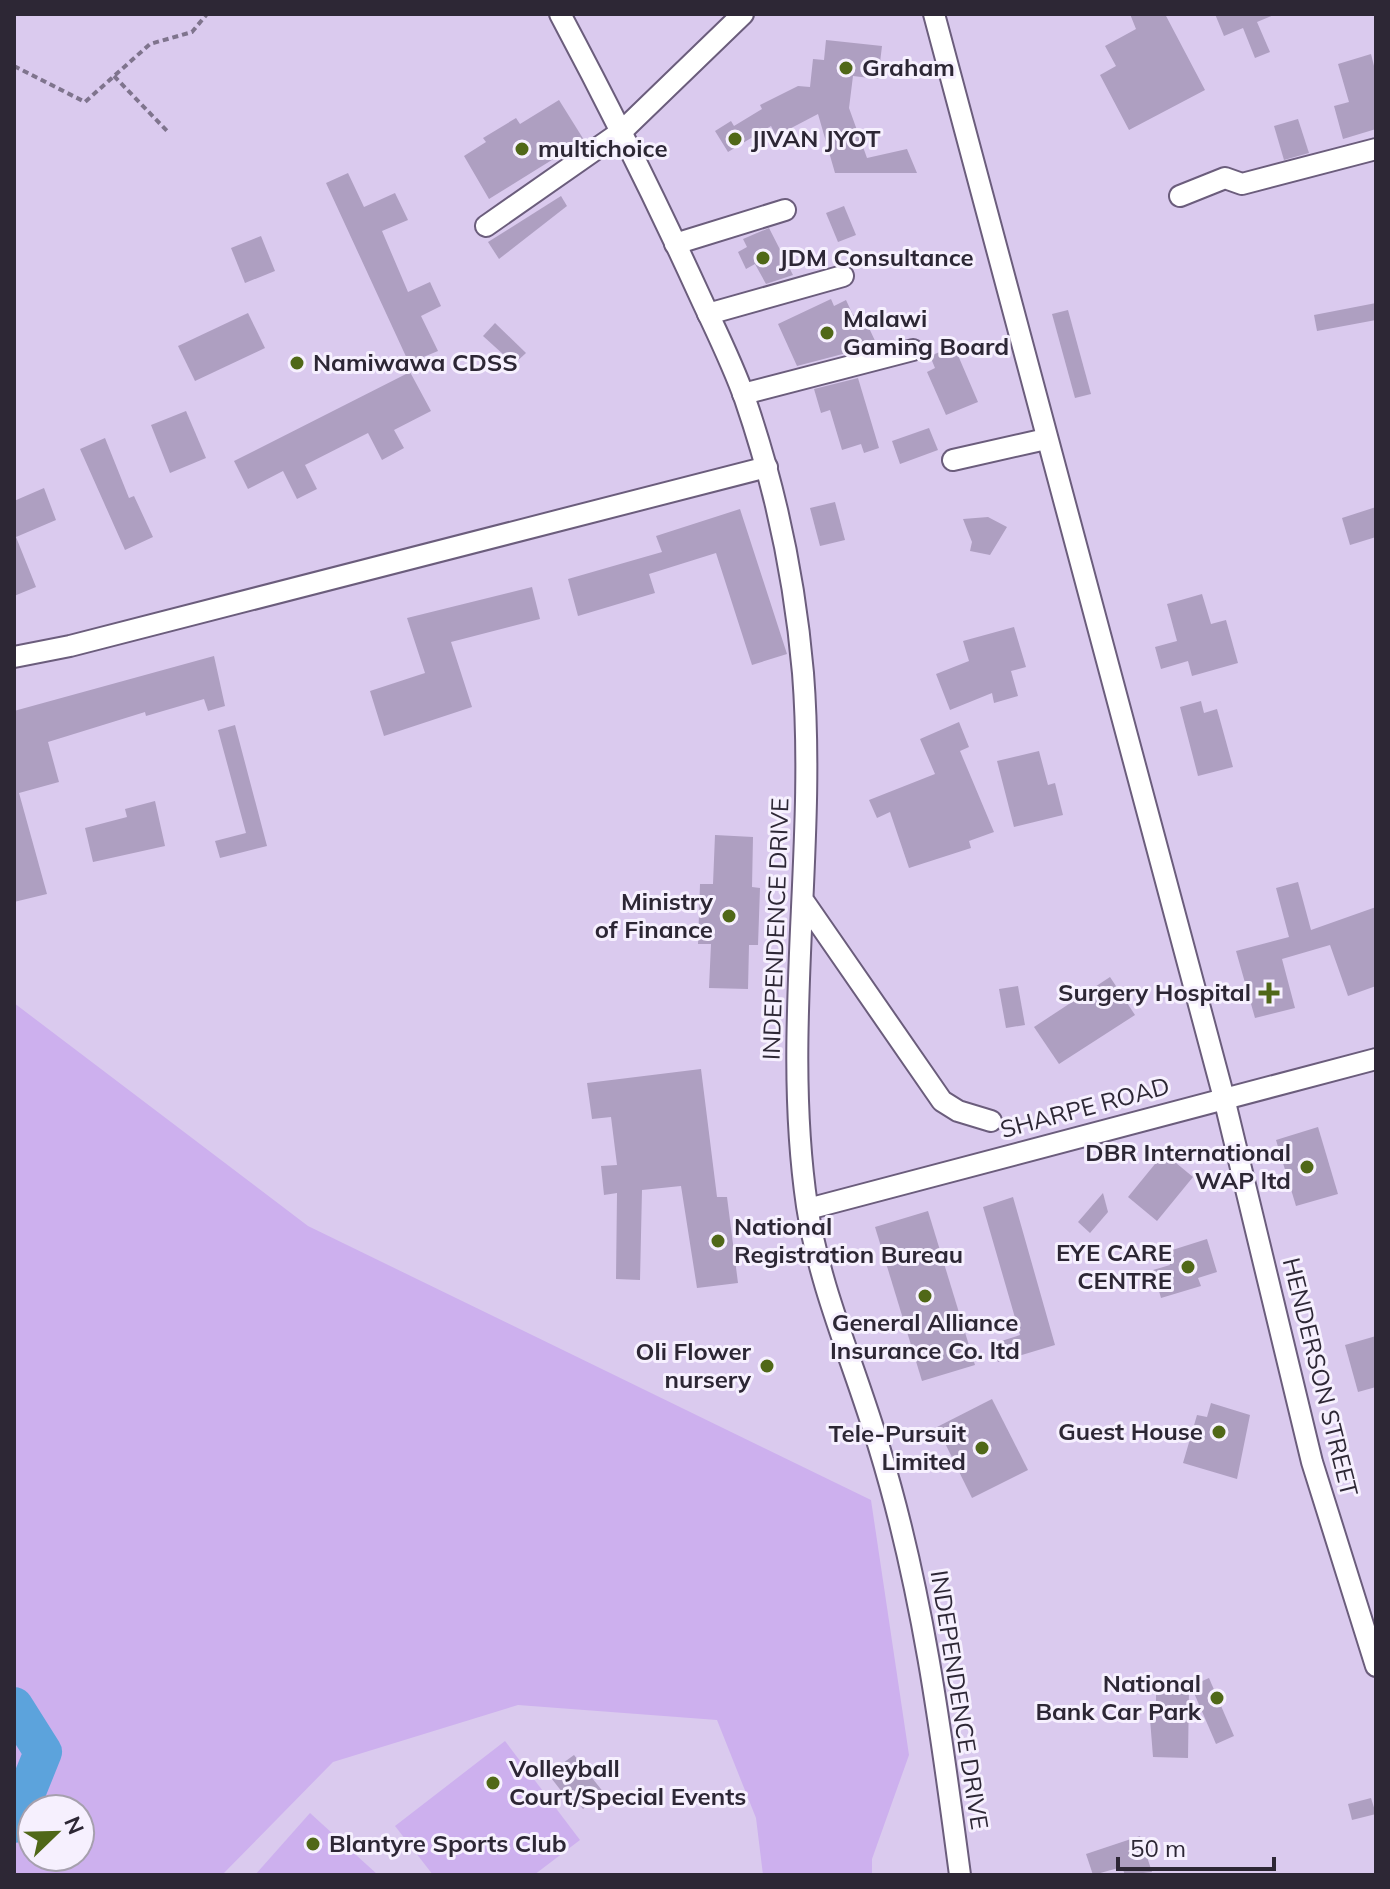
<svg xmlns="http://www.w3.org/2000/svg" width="1390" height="1889" viewBox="0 0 1390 1889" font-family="Mulish,sans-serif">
<rect width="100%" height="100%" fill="#dacaee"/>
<g fill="#cdb0ee" fill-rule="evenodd">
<path d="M14,1003L308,1226L871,1500L909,1755L872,1859V1875H763L756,1818L717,1720L518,1705L333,1762L222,1875H14ZM80,1809V1857H32V1809Z"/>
<path d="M505,1741L580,1840L534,1875H433L395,1826Z"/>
<path d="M310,1813L378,1875H255Z"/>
</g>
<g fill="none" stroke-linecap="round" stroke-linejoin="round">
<path stroke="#5ca3dc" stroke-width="38" d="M14,1706L43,1752L14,1824"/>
</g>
<g fill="#ae9fc1">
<path d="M1130,14H1165L1205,90L1129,130L1100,75L1116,66L1105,46L1136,29Z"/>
<path d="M1215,14H1276L1257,22L1270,52L1255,58L1243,28L1224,36Z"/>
<path d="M826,40L882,46L878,79L853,76L849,108L867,158L907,149L917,173H835L818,114L776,136L771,126L728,152L715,131L731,121L734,126L762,109L760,105L798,86L810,87L813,59L824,60Z"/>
<path d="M1371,54L1376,74V129L1343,139L1334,106L1349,102L1338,64Z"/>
<path d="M559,100L584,140L489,199L464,156L486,142L483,138L516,118L520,124Z"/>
<path d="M1298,119L1309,153L1284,160L1274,126Z"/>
<path d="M348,173L364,207L395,193L408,220L382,231L408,292L430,282L441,306L421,316L438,351L409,363L326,183Z"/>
<path d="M561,196L567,206L499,259L488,242Z"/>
<path d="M844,206L856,235L838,242L826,213Z"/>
<path d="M769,228L793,275L766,284L755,264L746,269L738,252L747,247L743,239Z"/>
<path d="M261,236L275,271L245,283L231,248Z"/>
<path d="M831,299L834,306L846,300L853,315L861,311L877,345L797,366L778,324Z"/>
<path d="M1376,303V320L1317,331L1314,315Z"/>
<path d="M1068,310L1091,394L1075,398L1052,314Z"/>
<path d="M248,313L265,348L195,381L178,346Z"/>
<path d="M495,323L526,353L514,364L483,336Z"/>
<path d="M954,346L978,402L946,415L927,372L935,368L930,356Z"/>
<path d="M410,372L431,411L394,430L404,448L382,460L368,433L305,465L317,489L297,499L283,471L248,489L234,461Z"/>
<path d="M858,378L879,448L864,453L861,444L842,450L830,410L821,413L814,389Z"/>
<path d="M186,411L206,458L170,473L151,425Z"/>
<path d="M929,428L938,450L900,464L892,441Z"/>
<path d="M105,438L129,498L134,496L153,537L125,550L80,449Z"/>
<path d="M44,488L56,520L16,537L36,587L14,596V501Z"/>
<path d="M835,502L845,540L820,546L810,508Z"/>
<path d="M1376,507V537L1350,545L1342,518Z"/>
<path d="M740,509L787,654L752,665L716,553L649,574L655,593L578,616L568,579L662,552L656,536Z"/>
<path d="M988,517L1007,527L990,555L970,551L972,542L963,519Z"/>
<path d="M532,587L540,619L451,642L472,707L384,736L370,691L425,673L407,618Z"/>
<path d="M1202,594L1211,624L1226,620L1238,663L1192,676L1188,661L1161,669L1155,647L1177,641L1167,604Z"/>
<path d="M1014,627L1026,667L1011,671L1018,696L994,703L992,693L950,710L936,674L969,661L963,641Z"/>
<path d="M214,656L225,706L208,711L204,699L146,716L145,712L48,742L59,782L19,793L47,894L14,902V711Z"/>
<path d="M1201,701L1204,713L1217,709L1233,767L1198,776L1180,707Z"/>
<path d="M959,722L969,747L960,751L994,832L969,841L971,848L909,868L890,812L877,818L869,800L935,774L920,739Z"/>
<path d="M235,725L267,846L220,858L215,841L246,833L218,730Z"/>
<path d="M1039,751L1048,785L1055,783L1063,815L1014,827L997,761Z"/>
<path d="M155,801L165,846L93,862L85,828L127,817L125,809Z"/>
<path d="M715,835L753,837L752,887L760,888L758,945H749L748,989L709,988L711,944H698L700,884H713Z"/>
<path d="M1298,882L1311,930L1376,907V986L1348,996L1330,945L1282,959L1295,1008L1255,1018L1236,951L1289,937L1276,888Z"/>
<path d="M1110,977L1135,1015L1059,1064L1034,1027Z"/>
<path d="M1018,986L1025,1025L1006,1028L999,989Z"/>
<path d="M701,1069L717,1197H727L738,1283L697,1288L681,1186L642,1190L640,1280L616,1279L617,1193L604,1195L601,1166L617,1165L611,1117L592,1119L587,1083Z"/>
<path d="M1318,1127L1338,1194L1296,1206L1276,1140Z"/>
<path d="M1164,1153L1193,1177L1157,1221L1128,1197Z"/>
<path d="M1103,1193L1108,1212L1090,1233L1078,1222Z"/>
<path d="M1013,1197L1055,1345L998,1362L992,1344L1020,1335L983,1207Z"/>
<path d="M928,1211L975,1365L922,1381L875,1227Z"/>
<path d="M1207,1239L1217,1272L1198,1278L1201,1286L1161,1298L1153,1270L1170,1265L1166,1252Z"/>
<path d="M1376,1336V1387L1358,1392L1345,1345Z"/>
<path d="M992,1399L1028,1470L972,1498L937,1427Z"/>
<path d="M1211,1403L1250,1415L1237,1479L1183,1463L1197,1415L1207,1417Z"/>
<path d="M1209,1678L1234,1736L1216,1744L1191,1686Z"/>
<path d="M1156,1688H1189L1188,1758L1153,1757L1149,1706H1156Z"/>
<path d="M574,1755L604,1793L583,1809L577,1802L573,1806L548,1774Z"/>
<path d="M1371,1798L1376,1814L1352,1820L1348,1804Z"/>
<path d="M1140,1836L1152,1872L1125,1875L1122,1867L1093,1875L1086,1854Z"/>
</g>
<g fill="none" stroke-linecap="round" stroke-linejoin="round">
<defs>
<g id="minor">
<path d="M560,14C609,106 655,198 698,292C714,327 732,362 745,399C775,486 795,581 803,673C817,851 781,1030 807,1206C820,1290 855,1366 879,1447C922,1587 941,1730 960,1875"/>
<path d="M934,14L1224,1098L1312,1462L1376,1666"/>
<path d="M1180,196L1225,178L1242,184L1376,149"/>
<path d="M486,226L622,131L743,14"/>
<path d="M675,244L785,210"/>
<path d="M708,314L843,276"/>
<path d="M743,394L913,350"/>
<path d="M953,460L1046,439"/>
<path d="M14,657L70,646L767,467"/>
<path d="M805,903L942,1101L958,1111L991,1121"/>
<path d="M808,1209L1376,1059"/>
</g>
</defs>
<use href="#minor" stroke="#6b5d7c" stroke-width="24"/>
<g stroke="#7f748d" stroke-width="4" stroke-dasharray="6 4" stroke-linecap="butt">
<path d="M14,66L85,102L150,44L192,32L207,14"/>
<path d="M114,76L169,133"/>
</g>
<use href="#minor" stroke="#fff" stroke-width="20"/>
</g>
<g fill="#506818" stroke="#f6f0fe" stroke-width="3">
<circle cx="846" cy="68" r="8"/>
<circle cx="735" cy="139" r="8"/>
<circle cx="522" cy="149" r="8"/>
<circle cx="763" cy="258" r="8"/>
<circle cx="827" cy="333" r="8"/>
<circle cx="297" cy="363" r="8"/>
<circle cx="729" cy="916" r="8"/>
<path d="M1265 981h8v8h8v8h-8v8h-8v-8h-8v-8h8z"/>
<circle cx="1307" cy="1167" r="8"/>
<circle cx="718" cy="1241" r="8"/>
<circle cx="1188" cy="1267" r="8"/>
<circle cx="925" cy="1296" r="8"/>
<circle cx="767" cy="1366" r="8"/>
<circle cx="1219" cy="1432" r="8"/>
<circle cx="982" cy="1448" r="8"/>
<circle cx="1217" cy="1698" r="8"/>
<circle cx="493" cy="1783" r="8"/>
<circle cx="313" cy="1844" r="8"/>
</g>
<g text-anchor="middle" stroke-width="6" stroke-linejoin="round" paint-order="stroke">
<g font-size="24" font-weight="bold" fill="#2d2735" stroke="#f6f0fe" text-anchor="start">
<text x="862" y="76">Graham</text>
<text x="751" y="147">JIVAN JYOT</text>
<text x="538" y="157">multichoice</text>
<text x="779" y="266">JDM Consultance</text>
<text x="843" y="327">Malawi<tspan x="843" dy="28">Gaming Board</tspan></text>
<text x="313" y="371">Namiwawa CDSS</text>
<text x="713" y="910" text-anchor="end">Ministry<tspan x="713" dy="28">of Finance</tspan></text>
<text x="1251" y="1001" text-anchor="end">Surgery Hospital</text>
<text x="1291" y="1161" text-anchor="end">DBR International<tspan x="1291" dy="28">WAP ltd</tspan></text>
<text x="734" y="1235">National<tspan x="734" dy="28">Registration Bureau</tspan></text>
<text x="1172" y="1261" text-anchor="end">EYE CARE<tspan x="1172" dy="28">CENTRE</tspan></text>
<text x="925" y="1331" text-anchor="middle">General Alliance<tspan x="925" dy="28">Insurance Co. ltd</tspan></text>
<text x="751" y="1360" text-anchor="end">Oli Flower<tspan x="751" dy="28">nursery</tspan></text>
<text x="1203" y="1440" text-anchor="end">Guest House</text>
<text x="966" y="1442" text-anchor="end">Tele-Pursuit<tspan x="966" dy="28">Limited</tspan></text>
<text x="1201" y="1692" text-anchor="end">National<tspan x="1201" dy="28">Bank Car Park</tspan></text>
<text x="509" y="1777">Volleyball<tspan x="509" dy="28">Court/Special Events</tspan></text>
<text x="329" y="1852">Blantyre Sports Club</text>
</g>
<g font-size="24" fill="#2d2735" stroke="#f6f0fe">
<text transform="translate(776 929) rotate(-88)" y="8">INDEPENDENCE DRIVE</text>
<text transform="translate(1085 1108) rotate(-15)" y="8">SHARPE ROAD</text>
<text transform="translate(1320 1377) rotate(76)" y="8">HENDERSON STREET</text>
<text transform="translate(959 1700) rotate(81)" y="8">INDEPENDENCE DRIVE</text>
</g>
</g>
<rect width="1390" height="1889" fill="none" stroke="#2d2735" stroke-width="32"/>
<g transform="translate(56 1833) rotate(67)"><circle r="38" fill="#f6f0fe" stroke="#a6a0ae" stroke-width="2"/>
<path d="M0-6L14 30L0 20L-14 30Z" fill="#506818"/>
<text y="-12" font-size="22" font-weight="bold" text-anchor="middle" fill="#2d2735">N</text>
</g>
<path d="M1118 1857v12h156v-12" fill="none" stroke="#2d2735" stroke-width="4"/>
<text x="1130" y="1857" font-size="24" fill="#2d2735" stroke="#f6f0fe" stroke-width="6" paint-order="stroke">50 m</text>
</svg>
